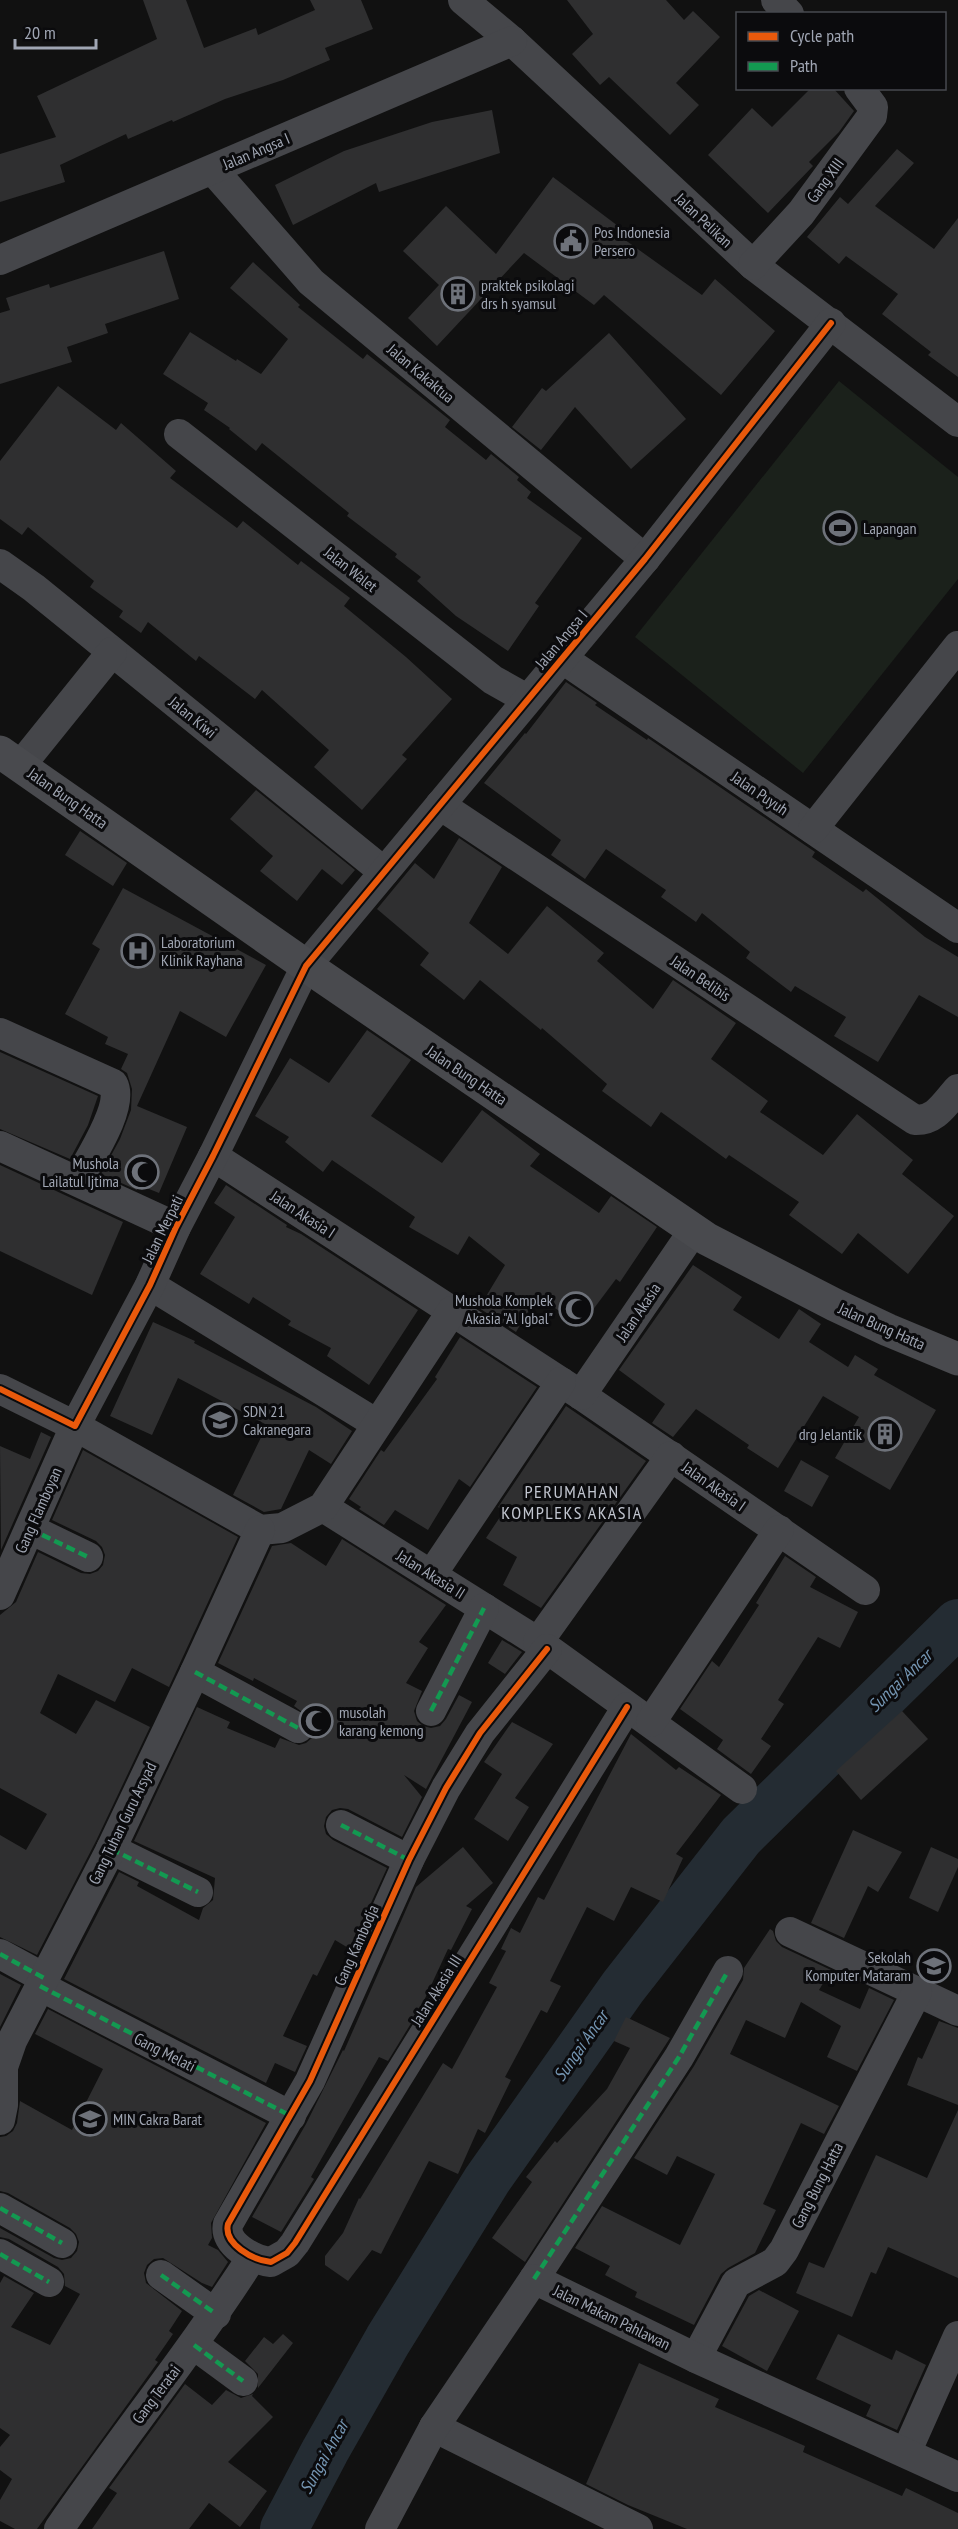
<svg xmlns="http://www.w3.org/2000/svg" width="958" height="2529" viewBox="0 0 958 2529" font-family="'PT Sans Narrow',sans-serif">
<rect width="100%" height="100%" fill="#111"/>
<path fill="#1b211b" d="M839,381L958,477V579L803,773L635,637Z"/>
<g fill="none" stroke-linecap="round" stroke-linejoin="round">
<path stroke="#242c33" stroke-width="48" d="M284,2529L325,2451L388,2340L487,2180L623,1987L741,1836L958,1623"/>
</g>
<g fill="#2f2f30">
<path d="M143,0H186L204,48L256,28L258,35L315,10L310,0H361L373,29L325,48L330,60L283,80L225,99L173,122L172,120L128,139L126,134L60,165L65,182L0,202V154L56,137L37,96L157,39Z"/>
<path d="M567,0H666L684,20L693,11L720,37L676,83L699,105L670,135L609,77L600,85L572,54L593,34Z"/>
<path d="M811,88H833L854,111L839,132L809,162L813,166L768,213L708,155L752,108L772,127Z"/>
<path d="M492,110L500,153L379,192L376,183L293,225L275,185L344,151L432,122Z"/>
<path d="M897,149L914,163L875,206L934,249L958,218V377L928,355L931,352L882,314L898,294L846,256L839,264L807,237L840,197L848,204Z"/>
<path d="M553,177L618,226L614,232L702,295L715,279L775,331L721,395L604,295L594,305L524,253L437,346L408,318L439,285L403,251L446,206L496,254Z"/>
<path d="M164,251L179,299L105,324L108,333L67,347L72,362L0,384V313L10,310L6,298L49,284L50,288Z"/>
<path d="M253,262L300,305L298,307L363,359L367,354L450,420L445,427L486,460L491,454L519,477L517,480L531,492L527,498L582,538L535,603L539,606L508,651L456,616L417,581L421,577L395,557L397,554L347,516L349,513L262,443L256,451L229,429L230,428L204,410L208,403L163,374L190,332L236,361L237,359L261,374L288,339L230,288Z"/>
<path d="M609,333L686,419L631,469L575,407L541,450L512,427L542,388L546,391Z"/>
<path d="M58,386L116,430L121,423L176,471L170,478L237,528L243,521L298,565L301,561L350,598L344,606L406,657L452,699L402,755L407,759L362,810L314,767L329,750L262,690L255,699L199,656L196,661L148,622L141,633L119,617L123,611L90,587L94,581L28,527L22,535L0,519V461Z"/>
<path d="M566,682L597,703L595,705L647,740L648,738L815,852L812,857L863,892L866,889L925,937L958,957V1017L919,995L878,1062L834,1036L846,1017L795,986L791,992L746,958L750,952L702,913L696,922L661,897L666,890L606,849L585,879L551,855L561,840L484,783L525,733L526,734Z"/>
<path d="M256,790L355,870L342,885L322,869L297,901L260,871L273,856L230,819Z"/>
<path d="M80,831L127,863L113,886L65,855Z"/>
<path d="M459,838L502,867L469,923L508,954L547,906L604,953L597,961L653,1009L673,980L736,1023L711,1059L768,1101L760,1112L823,1155L857,1114L913,1160L902,1174L954,1216L908,1274L858,1233L842,1254L789,1215L799,1202L729,1155L726,1159L661,1112L651,1127L602,1091L607,1084L542,1028L541,1030L480,980L464,1000L420,965L429,953L377,909L415,863L434,879Z"/>
<path d="M123,888L266,965L226,1037L180,1011L137,1106L187,1127L159,1193L139,1185L137,1190L101,1174L120,1139L131,1110L132,1089L127,1073L121,1069L128,1054L105,1044L108,1037L65,1014L100,949L92,944Z"/>
<path d="M367,1030L411,1060L371,1116L442,1163L482,1110L540,1154L530,1166L599,1213L611,1196L657,1227L620,1282L616,1279L580,1327L538,1295L516,1332L479,1308L505,1265L469,1236L458,1255L409,1227L415,1217L332,1160L323,1172L285,1142L289,1137L255,1116L290,1058L329,1083Z"/>
<path d="M0,1052L98,1096L88,1125L70,1159L0,1129Z"/>
<path d="M0,1165L123,1222L92,1295L0,1251Z"/>
<path d="M226,1185L287,1225L286,1227L301,1234L418,1310L369,1385L327,1356L331,1348L288,1325L291,1321L253,1297L249,1304L200,1274L235,1217L214,1203Z"/>
<path d="M693,1265L742,1297L733,1310L779,1339L799,1309L821,1324L809,1342L848,1367L855,1355L878,1369L874,1375L936,1410L890,1490L835,1458L859,1417L823,1396L778,1468L747,1448L749,1445L696,1409L673,1437L652,1423L665,1404L619,1370Z"/>
<path d="M153,1322L195,1341L194,1343L316,1407L352,1431L331,1464L309,1450L281,1509L264,1512L233,1495L267,1425L178,1378L152,1435L110,1416Z"/>
<path d="M460,1337L537,1387L470,1487L459,1479L428,1530L395,1510L384,1525L359,1509L361,1507L349,1499L381,1450L384,1452L437,1379L435,1377Z"/>
<path d="M566,1406L646,1461L541,1608L503,1585L517,1557L486,1538L504,1511L498,1507Z"/>
<path d="M41,1432L51,1437L1,1550L0,1446L30,1459Z"/>
<path d="M83,1450L238,1537L169,1687L132,1668L115,1702L58,1674L40,1713L76,1734L96,1700L150,1727L96,1841L37,1955L0,1937V1835L26,1850L47,1814L0,1788V1615L16,1602L38,1552L81,1573L90,1574L98,1571L103,1565L105,1555L102,1547L96,1541L52,1520Z"/>
<path d="M801,1460L829,1476L812,1507L784,1491Z"/>
<path d="M342,1539L446,1605L419,1642L428,1648L406,1683L422,1691L414,1711L417,1721L423,1726L431,1728L440,1726L446,1719L459,1695L472,1702L426,1789L404,1775L422,1797L402,1837L348,1809L340,1808L332,1810L326,1817L324,1826L326,1834L333,1840L387,1868L350,1949L335,1940L317,1976L313,1974L283,2036L307,2046L295,2072L275,2063L266,2083L64,1979L119,1872L139,1882L137,1886L199,1920L203,1908L213,1900L215,1878L134,1841L197,1707L230,1722L227,1728L275,1748L280,1738L299,1745L306,1743L313,1737L315,1728L313,1720L294,1706L297,1701L254,1678L253,1681L218,1663L272,1546L291,1543L326,1566Z"/>
<path d="M785,1556L816,1577L810,1587L858,1612L840,1648L818,1637L778,1700L784,1704L761,1739L771,1746L751,1774L717,1749L723,1740L680,1709L712,1661L719,1667L759,1605L756,1603Z"/>
<path d="M502,1640L522,1652L505,1674L488,1663Z"/>
<path d="M902,1711L928,1739L861,1800L836,1771Z"/>
<path d="M512,1722L553,1744L515,1798L529,1807L508,1841L474,1819L502,1774L484,1762Z"/>
<path d="M631,1734L676,1770L679,1767L721,1795L676,1854L683,1858L663,1902L631,1887L614,1921L587,1907L550,1981L561,1986L547,2013L541,2010L505,2077L511,2080L485,2133L478,2129L458,2174L429,2161L381,2254L372,2250L348,2281L325,2265V2256L343,2233L359,2198L360,2199L443,2063L452,2069L497,1987L489,1983L506,1951L501,1949L511,1928L520,1933L538,1897L544,1900Z"/>
<path d="M853,1830L902,1852L878,1892L868,1886L844,1938L811,1923Z"/>
<path d="M463,1847L493,1883L466,1906L472,1909L451,1950L448,1949L421,2007L388,2061L379,2057L311,2177L314,2179L281,2232L252,2217L306,2124L343,2050L344,2051L416,1887Z"/>
<path d="M931,1847L958,1859V1867L938,1912L909,1898Z"/>
<path d="M770,1929L773,1931L776,1941L782,1947L831,1970L819,1990L860,2009L869,1988L894,2000L857,2071L827,2057L841,2026L801,2002L785,2038L746,2020L730,2054L839,2106L824,2134L801,2123L763,2204L776,2210L755,2253L728,2268L721,2274L694,2325L635,2297L637,2292L605,2275L610,2266L575,2248L602,2206L680,2245L715,2174L677,2156L667,2175L634,2158L694,2066L743,1980L744,1968Z"/>
<path d="M0,1974L21,1985L0,2027Z"/>
<path d="M48,2009L266,2123L211,2223L212,2238L208,2245L218,2250L228,2262L212,2287L202,2283L163,2258L154,2259L147,2265L144,2273L146,2283L182,2311L169,2331L173,2334L155,2360L158,2362L37,2529H15L0,2521V2500L12,2479L0,2470V2447L10,2435L0,2428V2283L4,2276L34,2293L11,2327L50,2345L80,2294L65,2286L64,2274L58,2267L9,2239L0,2237V2228L54,2258L62,2260L71,2258L77,2251L79,2242L76,2234L70,2228L8,2193L0,2191V2137L6,2136L13,2131L17,2123L20,2101L72,2130L103,2069L35,2034Z"/>
<path d="M626,2017L670,2038L525,2262L492,2238L532,2182L526,2177L555,2141L557,2143L607,2089L630,2048L614,2041Z"/>
<path d="M939,2021L958,2028V2105L907,2085L918,2057L922,2059Z"/>
<path d="M958,2110V2278L888,2247L876,2274L871,2272L852,2317L796,2293L809,2262L824,2268L876,2155L927,2178Z"/>
<path d="M759,2290L799,2311L767,2371L722,2346L749,2296Z"/>
<path d="M283,2334L293,2343L258,2388V2374L245,2361L264,2337L273,2344Z"/>
<path d="M838,2334L892,2360L896,2350L926,2365L897,2430L866,2416L871,2405L816,2379Z"/>
<path d="M639,2363L719,2399L715,2407L805,2446L803,2452L902,2496L906,2488L958,2513V2529H687L628,2505L586,2484Z"/>
<path d="M185,2384L212,2405L226,2390L241,2398L253,2394L252,2396L273,2417L228,2462L267,2491L240,2527L209,2503L189,2529H92L117,2493L109,2488Z"/>
</g>
<g fill="none" stroke-linecap="round" stroke-linejoin="round">
<g stroke="#45464a" stroke-width="30">
<path d="M463,0L512,41L753,265L958,422"/>
<path d="M776,0L789,14"/>
<path d="M213,170L311,282L645,559"/>
<path d="M0,260L512,41"/>
<path d="M753,265L801,213L872,116L873,107L859,88"/>
<path d="M179,434L493,680L527,699"/>
<path d="M0,564L34,588L384,872"/>
<path d="M563,659L958,928"/>
<path d="M21,765L112,652"/>
<path d="M440,805L915,1120C936,1121 945,1103 958,1089"/>
<path d="M813,829L958,646"/>
<path d="M0,1033L113,1084C125,1106 89,1159 78,1180"/>
<path d="M0,1146L176,1227"/>
<path d="M213,1156L581,1395L865,1590"/>
<path d="M150,1285L377,1424"/>
<path d="M0,1389L75,1426L150,1285L176,1227L213,1156L306,966L645,559L831,323"/>
<path d="M581,1395L694,1230"/>
<path d="M323,1507L538,1642L742,1789"/>
<path d="M30,1529L88,1557"/>
<path d="M432,1574L561,1382"/>
<path d="M0,1595L75,1426L260,1530L282,1528L323,1507L452,1311"/>
<path d="M538,1642L671,1456"/>
<path d="M547,1649L480,1733L446,1788L409,1860L310,2081L228,2224C223,2244 253,2260 271,2262L287,2253L295,2243L627,1707"/>
<path d="M195,1672L298,1728"/>
<path d="M431,1711L484,1608"/>
<path d="M651,1722L779,1530"/>
<path d="M341,1825L409,1860"/>
<path d="M111,1849L198,1892"/>
<path d="M790,1932L958,2011"/>
<path d="M0,1954L44,1978"/>
<path d="M40,1986L291,2116"/>
<path d="M0,2120L3,2105V2067L12,2041L111,1849L195,1672L260,1530"/>
<path d="M0,2208L62,2243"/>
<path d="M0,2254L49,2282"/>
<path d="M161,2275L216,2314"/>
<path d="M534,2279L679,2057L728,1971"/>
<path d="M194,2345L243,2381"/>
<path d="M696,2358L736,2283L775,2262L784,2250L917,1992"/>
<path d="M434,2427L638,2529"/>
<path d="M906,2453L958,2336"/>
<path d="M59,2529C122,2437 192,2351 252,2257"/>
<path d="M380,2529L434,2427L534,2279L696,2358L958,2477"/>
</g>
<path stroke="#494a4e" stroke-width="33" d="M0,752L308,967L707,1239L835,1305L888,1330L958,1359"/>
<g stroke="#139951" stroke-width="4.5" stroke-dasharray="9 4.5" stroke-linecap="butt">
<path d="M30,1529L88,1557"/>
<path d="M195,1672L298,1728"/>
<path d="M431,1711L484,1608"/>
<path d="M341,1825L409,1860"/>
<path d="M111,1849L198,1892"/>
<path d="M0,1954L44,1978"/>
<path d="M40,1986L291,2116"/>
<path d="M0,2208L62,2243"/>
<path d="M0,2254L49,2282"/>
<path d="M161,2275L216,2314"/>
<path d="M534,2279L679,2057L728,1971"/>
<path d="M194,2345L243,2381"/>
</g>
<defs>
<g id="cycleway">
<path d="M0,1389L75,1426L150,1285L176,1227L213,1156L306,966L645,559L831,323"/>
<path d="M547,1649L480,1733L446,1788L409,1860L310,2081L228,2224C223,2244 253,2260 271,2262L287,2253L295,2243L627,1707"/>
</g>
</defs>
<use href="#cycleway" stroke="#0b0b0d" stroke-width="10"/>
<use href="#cycleway" stroke="#e8590c" stroke-width="6"/>
</g>
<defs>
<symbol id="civic-ring" viewBox="-11 -11 22 22"><circle r="9.5" fill="#0b0b0d" stroke="#6e727a" stroke-width="1.5"/><path d="M-.6-6.5H3V-4.5H.6V-3L4-1V1h2V6H-6V1h2V-1L-.6-3ZM-1.2 2.5V6h2.4V2.5Z" fill="#6e727a"/></symbol>
<symbol id="building-ring" viewBox="-11 -11 22 22"><circle r="9.5" fill="#0b0b0d" stroke="#6e727a" stroke-width="1.5"/><path d="M-4-6H4V6H1V3H-1V6H-4ZM-2.5-4.3h1.7v1.8h-1.7ZM.8-4.3h1.7v1.8H.8ZM-2.5-1h1.7V.8h-1.7ZM.8-1h1.7V.8H.8Z" fill="#6e727a"/></symbol>
<symbol id="stadium-ring" viewBox="-11 -11 22 22"><circle r="9.5" fill="#0b0b0d" stroke="#6e727a" stroke-width="1.5"/><path d="M0-5a6.5 5 0 1 0 0 10a6.5 5 0 1 0 0-10ZM-3.5-1.8h7v3.6h-7Z" fill="#6e727a"/></symbol>
<symbol id="hospital-ring" viewBox="-11 -11 22 22"><circle r="9.5" fill="#0b0b0d" stroke="#6e727a" stroke-width="1.5"/><path d="M-5-5h3v3.5h4V-5h3V5h-3V1.5h-4V5h-3Z" fill="#6e727a"/></symbol>
<symbol id="mosque-ring" viewBox="-11 -11 22 22"><circle r="9.5" fill="#0b0b0d" stroke="#6e727a" stroke-width="1.5"/><path d="M3.5-4.9A6 6 0 1 0 3.5 4.9A5 5 0 1 1 3.5-4.9Z" fill="#6e727a"/></symbol>
<symbol id="school-ring" viewBox="-11 -11 22 22"><circle r="9.5" fill="#0b0b0d" stroke="#6e727a" stroke-width="1.5"/><path d="M0-5L7-2L0 1L-7-2ZM-4 1L0 2.5L4 1V4Q0 6-4 4Z" fill="#6e727a"/></symbol>
</defs>
<g fill-rule="evenodd">
<use href="#civic-ring" x="552" y="222" width="38" height="38"/>
<use href="#building-ring" x="439" y="275" width="38" height="38"/>
<use href="#stadium-ring" x="821" y="509" width="38" height="38"/>
<use href="#hospital-ring" x="119" y="932" width="38" height="38"/>
<use href="#mosque-ring" x="123" y="1153" width="38" height="38"/>
<use href="#mosque-ring" x="557" y="1290" width="38" height="38"/>
<use href="#school-ring" x="201" y="1401" width="38" height="38"/>
<use href="#building-ring" x="866" y="1415" width="38" height="38"/>
<use href="#mosque-ring" x="297" y="1702" width="38" height="38"/>
<use href="#school-ring" x="915" y="1947" width="38" height="38"/>
<use href="#school-ring" x="71" y="2100" width="38" height="38"/>
</g>
<g text-anchor="middle" stroke-width="6" stroke-linejoin="round" paint-order="stroke">
<g font-size="16" fill="#a0a6b3" stroke="#0b0b0d">
<text transform="translate(256 151) rotate(-23)" y="6">Jalan Angsa I</text>
<text transform="translate(825 180) rotate(-54)" y="6">Gang XIII</text>
<text transform="translate(704 220) rotate(43)" y="6">Jalan Pelikan</text>
<text transform="translate(421 373) rotate(40)" y="6">Jalan Kakaktua</text>
<text transform="translate(351 569) rotate(38)" y="6">Jalan Walet</text>
<text transform="translate(561 639) rotate(-50)" y="6">Jalan Angsa I</text>
<text transform="translate(193 717) rotate(39)" y="6">Jalan Kiwi</text>
<text transform="translate(760 793) rotate(34)" y="6">Jalan Puyuh</text>
<text transform="translate(68 798) rotate(35)" y="6">Jalan Bung Hatta</text>
<text transform="translate(701 978) rotate(34)" y="6">Jalan Belibis</text>
<text transform="translate(467 1075) rotate(34)" y="6">Jalan Bung Hatta</text>
<text transform="translate(303 1214) rotate(33)" y="6">Jalan Akasia I</text>
<text transform="translate(162 1229) rotate(-64)" y="6">Jalan Merpati</text>
<text transform="translate(638 1312) rotate(-56)" y="6">Jalan Akasia</text>
<text transform="translate(882 1326) rotate(24)" y="6">Jalan Bung Hatta</text>
<text transform="translate(714 1486) rotate(35)" y="6">Jalan Akasia I</text>
<text transform="translate(38 1510) rotate(-66)" y="6">Gang Flamboyan</text>
<text transform="translate(431 1574) rotate(32)" y="6">Jalan Akasia II</text>
<text transform="translate(122 1823) rotate(-64)" y="6">Gang Tuhan Guru Arsyad</text>
<text transform="translate(356 1945) rotate(-66)" y="6">Gang Kambodja</text>
<text transform="translate(436 1990) rotate(-58)" y="6">Jalan Akasia III</text>
<text transform="translate(165 2052) rotate(27)" y="6">Gang Melati</text>
<text transform="translate(817 2185) rotate(-63)" y="6">Gang Bung Hatta</text>
<text transform="translate(612 2317) rotate(26)" y="6">Jalan Makam Pahlawan</text>
<text transform="translate(156 2394) rotate(-53)" y="6">Gang Teratai</text>
</g>
<g font-size="16" fill="#a0a6b3" stroke="#0b0b0d" text-anchor="start">
<text x="594" y="238">Pos Indonesia<tspan x="594" dy="18">Persero</tspan></text>
<text x="481" y="291">praktek psikolagi<tspan x="481" dy="18">drs h syamsul</tspan></text>
<text x="863" y="534">Lapangan</text>
<text x="161" y="948">Laboratorium<tspan x="161" dy="18">Klinik Rayhana</tspan></text>
<text x="119" y="1169" text-anchor="end">Mushola<tspan x="119" dy="18">Lailatul Ijtima</tspan></text>
<text x="553" y="1306" text-anchor="end">Mushola Komplek<tspan x="553" dy="18">Akasia "Al Igbal"</tspan></text>
<text x="243" y="1417">SDN 21<tspan x="243" dy="18">Cakranegara</tspan></text>
<text x="862" y="1440" text-anchor="end">drg Jelantik</text>
<text x="339" y="1718">musolah<tspan x="339" dy="18">karang kemong</tspan></text>
<text x="911" y="1963" text-anchor="end">Sekolah<tspan x="911" dy="18">Komputer Mataram</tspan></text>
<text x="113" y="2125">MIN Cakra Barat</text>
</g>
<g font-size="18" letter-spacing="1.5" fill="#c1c5cf" stroke="#0b0b0d">
<text x="572" y="1498">PERUMAHAN<tspan x="572" dy="21">KOMPLEKS AKASIA</tspan></text>
</g>
<g font-size="18" font-style="italic" fill="#7495b2" stroke="#0b0b0d">
<text transform="translate(900 1681) rotate(-44)" y="6">Sungai Ancar</text>
<text transform="translate(581 2046) rotate(-55)" y="6">Sungai Ancar</text>
<text transform="translate(324 2457) rotate(-61)" y="6">Sungai Ancar</text>
</g>
</g>
<rect x="736" y="12" width="210" height="78" fill="#0b0b0d" stroke="#47494f" stroke-width="1.5"/>
<rect x="748" y="32" width="30" height="9" fill="#e8590c" stroke="#47494f" stroke-width="1.5"/>
<text x="790" y="42" font-size="18" fill="#a0a6b3">Cycle path</text>
<rect x="748" y="62" width="30" height="9" fill="#139951" stroke="#47494f" stroke-width="1.5"/>
<text x="790" y="72" font-size="18" fill="#a0a6b3">Path</text>
<path d="M15 39v9h81v-9" fill="none" stroke="#a0a6b3" stroke-width="3"/>
<text x="24" y="39" font-size="18" fill="#a0a6b3" stroke="#0b0b0d" stroke-width="4.5" paint-order="stroke">20 m</text>
</svg>
